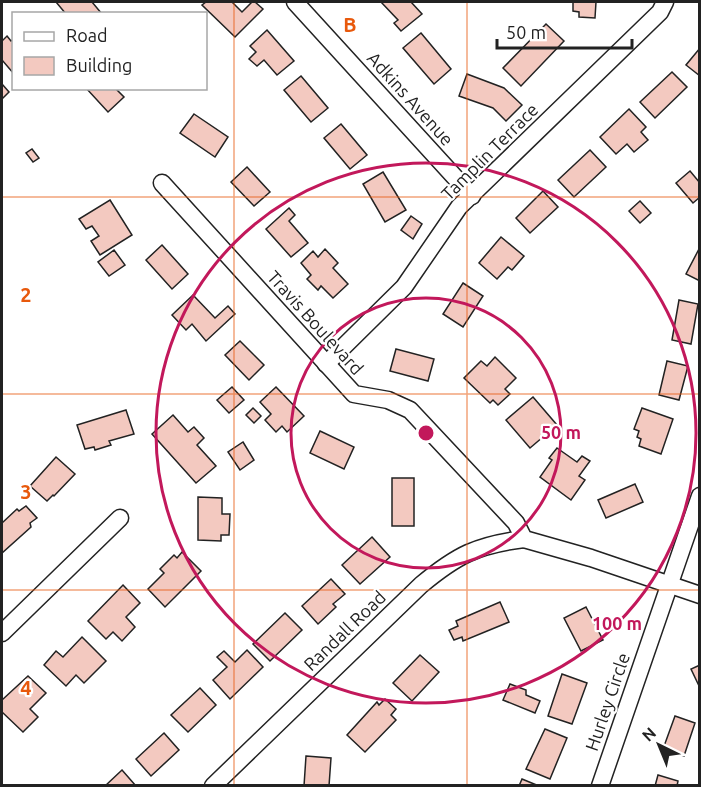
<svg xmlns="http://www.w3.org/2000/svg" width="701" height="787" viewBox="0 0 701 787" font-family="Ubuntu,sans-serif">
<rect width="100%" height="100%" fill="#fff"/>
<g fill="#f3c9c0" stroke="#222" stroke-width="1.5">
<path d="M56,2H92L102,14H66Z"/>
<path d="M206,2H232L242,12L252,2H255L263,9L235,37L202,5Z"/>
<path d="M381,2H411L422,14L401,31L394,23L398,20Z"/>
<path d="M573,2H596L595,18L579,17V12L573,11Z"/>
<path d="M546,24L564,41L521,86L503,68Z"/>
<path d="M267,30L294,61L277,75L264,60L257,66L249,59L256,52L250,46Z"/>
<path d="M421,33L451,69L434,84L403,48Z"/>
<path d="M7,36L11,41L14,39V74L2,60V41Z"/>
<path d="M700,48V76L686,65Z"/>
<path d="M672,72L687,87L655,118L640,102Z"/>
<path d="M467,74L504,88L522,105L506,121L493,108L459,96Z"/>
<path d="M301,76L328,108L311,122L284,90Z"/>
<path d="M2,84L9,92L2,99Z"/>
<path d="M86,88H115L124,97L108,112Z"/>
<path d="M629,109L646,127L641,132L648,140L634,152L627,144L616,154L600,137Z"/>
<path d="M194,114L228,137L215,157L180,133Z"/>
<path d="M341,124L367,155L350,169L324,138Z"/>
<path d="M32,149L39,158L33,162L26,153Z"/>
<path d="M590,150L606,167L574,197L558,180Z"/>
<path d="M247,167L270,192L254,206L231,182Z"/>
<path d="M690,171L700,183V197L693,203L676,183Z"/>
<path d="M383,172L406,210L385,222L363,184Z"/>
<path d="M543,191L558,207L530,233L516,218Z"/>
<path d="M110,200L132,235L100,255L91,241L99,236L92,226L86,229L79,219Z"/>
<path d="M640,201L651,213L640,223L629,211Z"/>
<path d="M289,208L295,215L289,221L308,243L291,257L266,229Z"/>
<path d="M411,216L422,224L413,239L401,230Z"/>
<path d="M501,237L524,256L512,270L508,267L497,279L479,263Z"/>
<path d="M162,245L188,274L172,289L146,260Z"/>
<path d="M700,247V281L686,274Z"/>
<path d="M325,249L338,263L333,268L348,284L333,298L321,286L318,290L307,279L311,275L301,263L313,251L318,257Z"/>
<path d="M114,250L125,265L109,276L98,262Z"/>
<path d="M463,283L483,296L463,327L443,314Z"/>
<path d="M193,295L215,318L228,306L235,314L206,341L192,324L186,330L172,315Z"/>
<path d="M679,300L698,304L691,344L672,340Z"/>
<path d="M240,341L264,365L249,380L225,355Z"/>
<path d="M396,349L434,359L428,381L390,371Z"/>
<path d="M495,357L516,378L505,389L510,394L498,405L493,400L490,403L464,378L481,361L487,366Z"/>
<path d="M667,361L688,366L679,400L659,395Z"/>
<path d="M232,387L244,400L229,413L217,400Z"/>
<path d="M276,387L304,416L287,432L282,426L276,432L265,420L271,414L260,402Z"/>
<path d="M533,397L557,425L530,448L506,420Z"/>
<path d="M253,408L261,416L254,423L246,415Z"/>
<path d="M642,408L673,419L661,454L639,446L641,439L637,437L639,431L634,429Z"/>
<path d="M126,410L134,434L109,441L111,445L95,450L94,447L85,449L77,425Z"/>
<path d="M173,415L188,432L194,427L204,438L197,445L216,466L196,483L152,434Z"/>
<path d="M320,431L354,447L344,469L310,453Z"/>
<path d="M243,442L254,460L240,470L228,452Z"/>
<path d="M557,448L577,462L582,456L590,461L579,476L585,480L571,500L540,477L552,460L549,458Z"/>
<path d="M56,457L75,474L54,496L53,495L47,501L30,486Z"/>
<rect x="392" y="478" width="22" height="48"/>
<path d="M635,484L643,502L606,518L598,500Z"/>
<path d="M198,497L222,498V514H230L229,535H221V541L198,540Z"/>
<path d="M26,506L37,518L30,523L31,527L2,553V523L17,509L19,511Z"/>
<path d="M372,537L390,557L360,584L342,565Z"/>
<path d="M182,552L201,571L165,607L148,589L164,573L160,569L174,555L177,558Z"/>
<path d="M331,579L345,594L333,604L336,607L318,624L302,606Z"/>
<path d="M123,585L140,603L126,617L135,627L122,641L113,632L106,639L88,621Z"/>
<path d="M500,602L509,622L463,641L462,637L454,640L449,630L458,626L456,621Z"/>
<path d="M586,607L603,640L581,651L564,618Z"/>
<path d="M285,613L302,630L270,661L253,644Z"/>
<path d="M82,637L106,661L84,683L76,675L66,686L44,665L56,651L63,657Z"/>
<path d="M247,650L263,667L230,699L213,680L227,667L217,657L224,651L235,662Z"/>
<path d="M420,655L439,672L412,701L393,683Z"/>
<path d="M700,665V688L691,669Z"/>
<path d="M562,674L587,683L572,724L548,716Z"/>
<path d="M28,676L46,693L30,709L38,717L23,732L2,712V700Z"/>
<path d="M510,684L526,690V695L540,701L535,713L503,700Z"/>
<path d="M200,688L216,705L188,732L171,715Z"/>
<path d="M385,699L396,709L391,715L396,720L365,752L347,735L377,702L379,705Z"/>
<path d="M675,716L695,723L684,756L663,749Z"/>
<path d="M545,729L567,738L550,779L526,769Z"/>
<path d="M164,733L179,750L151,776L136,759Z"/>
<path d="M306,756L331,758L329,786H304Z"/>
<path d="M122,770L136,786H105Z"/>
<path d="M658,775L678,781L677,786H655Z"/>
<path d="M522,779L539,786H519Z"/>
</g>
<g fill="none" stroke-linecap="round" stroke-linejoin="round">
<defs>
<g id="street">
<path d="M295,2L472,196"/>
<path d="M162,183L354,394L388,400L410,410L516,523L524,539L591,558L700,595"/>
<path d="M326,364L404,287L459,207L660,12L665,2"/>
<path d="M2,633L120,518"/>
<path d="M213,786L421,585C457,555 477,545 524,539"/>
<path d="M600,786L700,496"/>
</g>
</defs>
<use href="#street" stroke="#222" stroke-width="19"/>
<use href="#street" stroke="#fff" stroke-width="16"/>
</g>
<path fill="none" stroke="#e8590c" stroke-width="1.5" stroke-opacity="0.55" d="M234,2V786M467,2V786M2,197H700M2,394H700M2,590H700"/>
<g fill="none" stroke="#c2185b" stroke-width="3">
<circle cx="426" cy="433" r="135"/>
<circle cx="426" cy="433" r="270"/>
</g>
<g text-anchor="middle" stroke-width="4.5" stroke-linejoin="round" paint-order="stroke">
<g font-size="18" fill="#222" stroke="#fff">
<text transform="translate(410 99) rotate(48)" y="6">Adkins Avenue</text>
<text transform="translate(490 152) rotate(-45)" y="6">Tamplin Terrace</text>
<text transform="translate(315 323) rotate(48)" y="6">Travis Boulevard</text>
<text transform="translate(345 631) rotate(-44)" y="6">Randall Road</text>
<text transform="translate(608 702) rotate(-71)" y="6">Hurley Circle</text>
</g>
</g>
<g font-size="20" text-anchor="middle" font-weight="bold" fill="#e8590c" stroke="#fff" stroke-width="4.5" stroke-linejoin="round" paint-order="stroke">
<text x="350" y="32">B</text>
<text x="26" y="302">2</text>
<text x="26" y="499">3</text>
<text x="26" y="695">4</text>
</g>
<circle cx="426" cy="433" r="9" fill="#c2185b" stroke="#fff" stroke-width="3"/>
<g font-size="18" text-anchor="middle" font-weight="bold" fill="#c2185b" stroke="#fff" stroke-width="4.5" stroke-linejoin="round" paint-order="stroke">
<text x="561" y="439">50 m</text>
<text x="617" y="630">100 m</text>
</g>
<rect width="701" height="787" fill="none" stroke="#222222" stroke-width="6"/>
<rect x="12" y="12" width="195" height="78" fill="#ffffff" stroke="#a7a7a7" stroke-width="1.5"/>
<rect x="24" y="32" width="30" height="9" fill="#ffffff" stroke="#a7a7a7" stroke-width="1.5"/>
<text x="66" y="42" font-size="18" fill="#222222">Road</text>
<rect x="24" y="57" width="30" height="18" fill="#f3c9c0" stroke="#a7a7a7" stroke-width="1.5"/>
<text x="66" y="72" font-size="18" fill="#222222">Building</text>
<g transform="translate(659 745) rotate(317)" stroke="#ffffff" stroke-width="4.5" paint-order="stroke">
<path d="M0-4.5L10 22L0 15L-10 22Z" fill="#222222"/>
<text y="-9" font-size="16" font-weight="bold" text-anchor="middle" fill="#222222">N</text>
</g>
<path d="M497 39v9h135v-9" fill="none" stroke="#222222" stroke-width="3"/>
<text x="506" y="39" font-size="18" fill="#222222" stroke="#ffffff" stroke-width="4.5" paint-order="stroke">50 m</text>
</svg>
